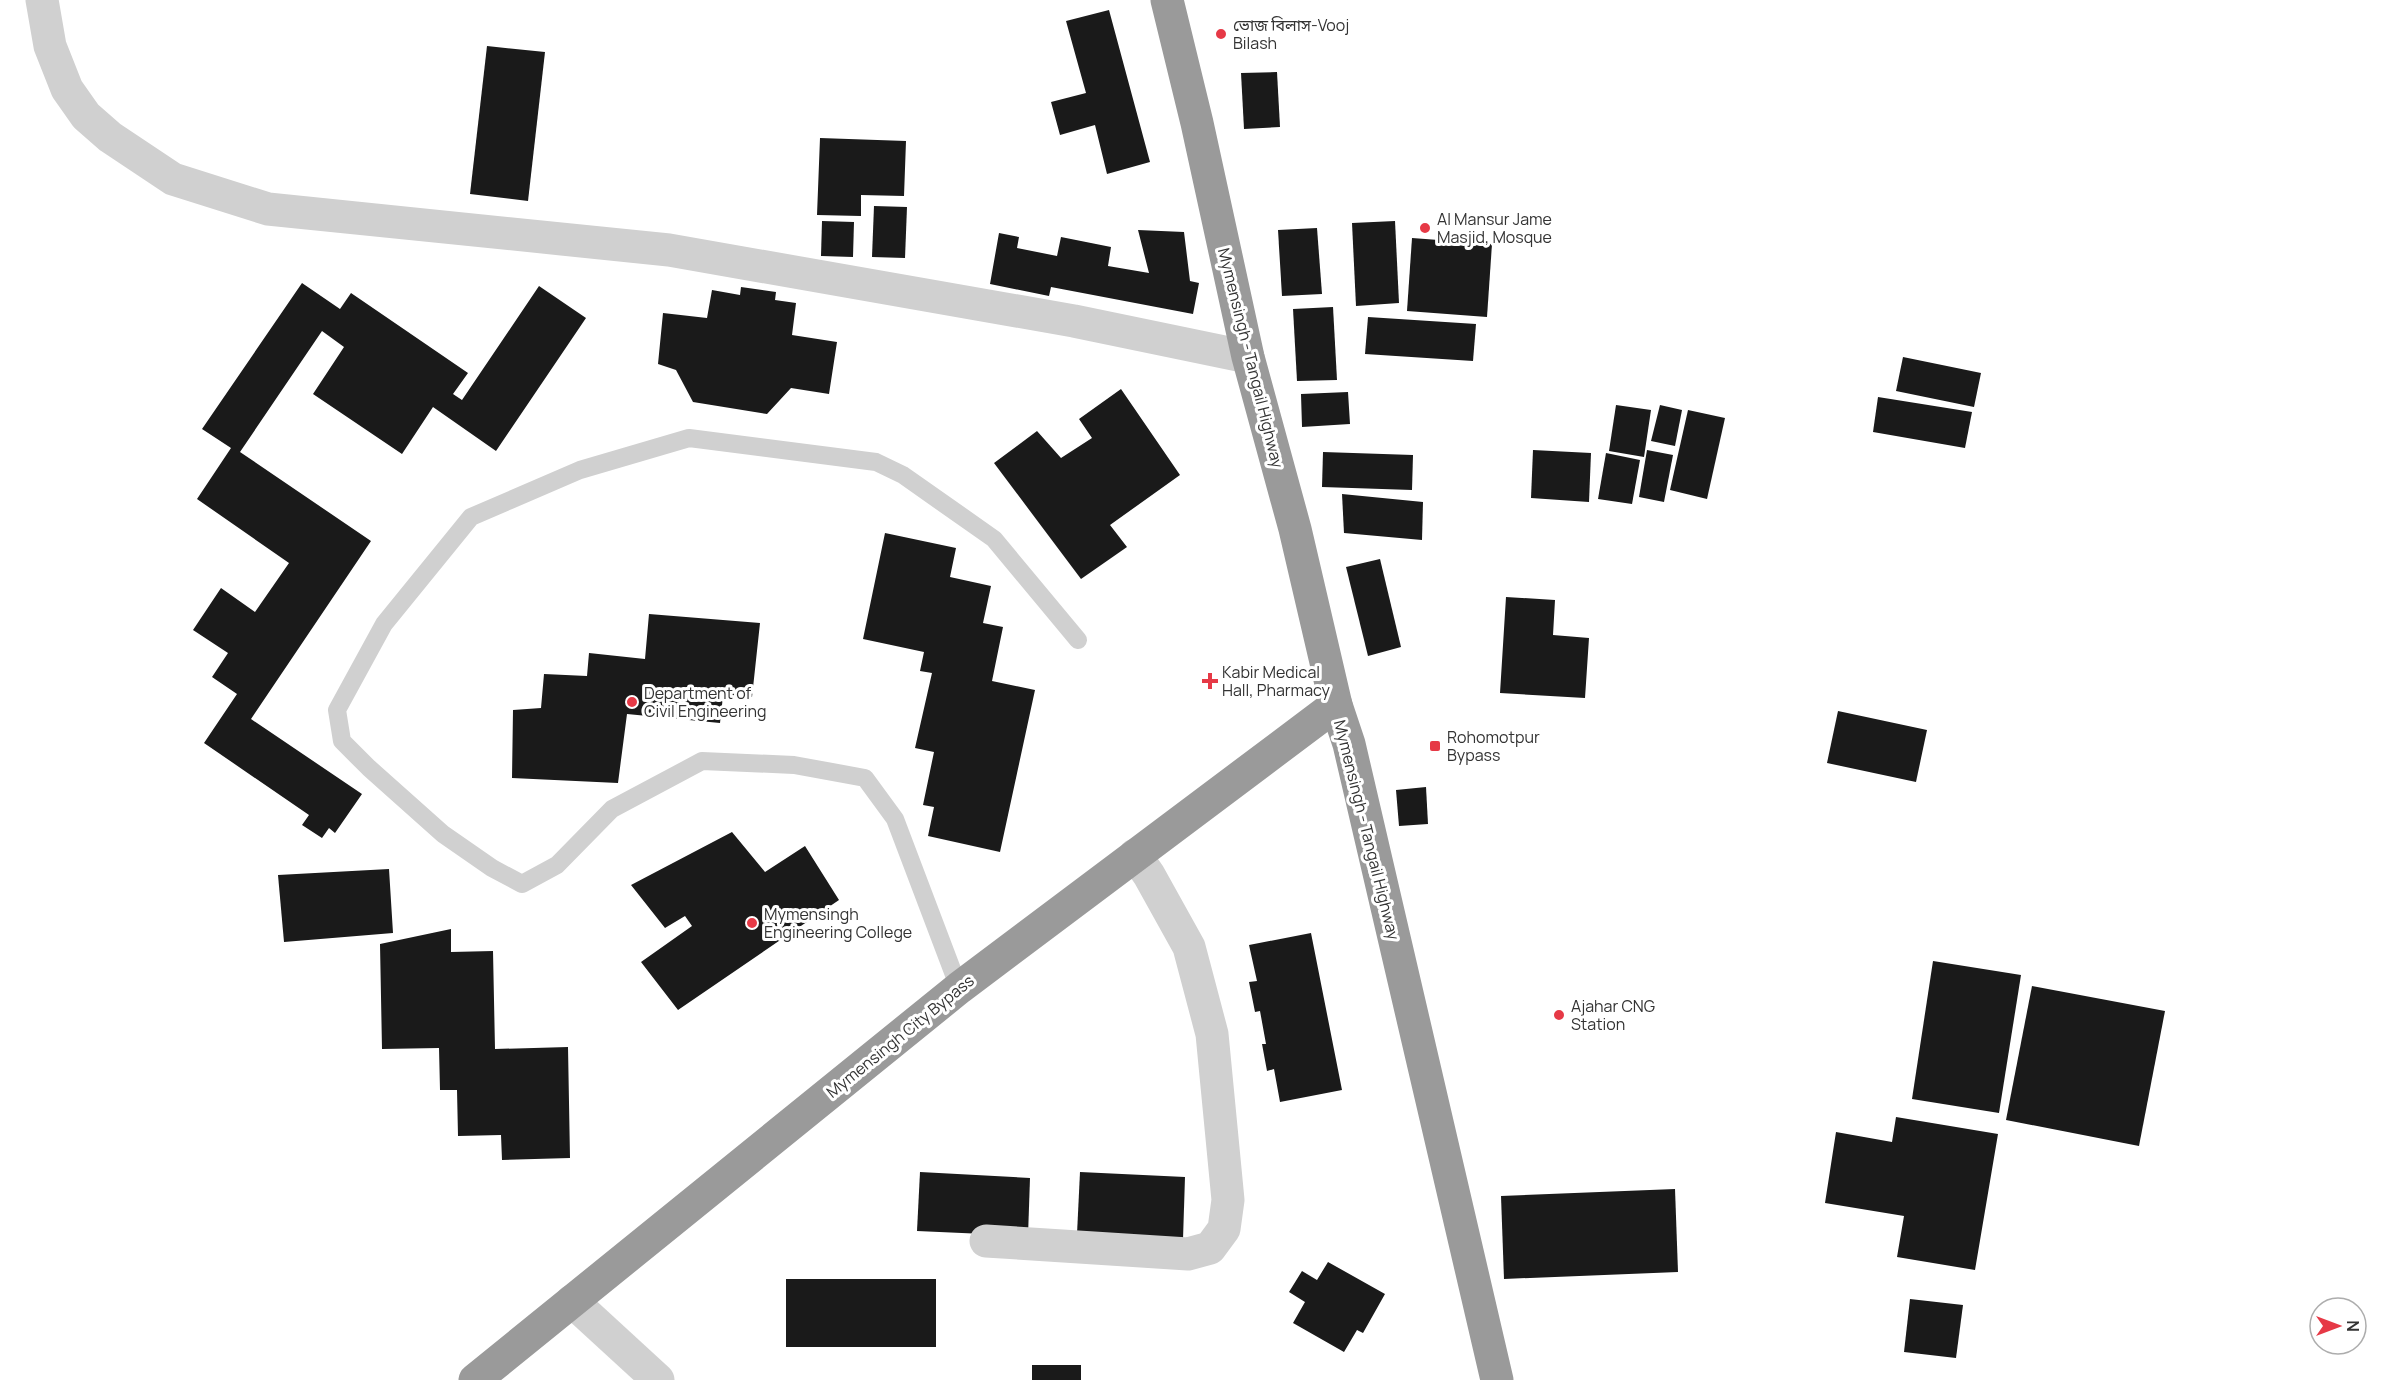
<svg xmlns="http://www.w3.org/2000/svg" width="2392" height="1380" viewBox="0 0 2392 1380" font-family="Manrope,'Noto Sans Bengali',sans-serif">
<rect width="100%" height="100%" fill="#fff"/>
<g fill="#1a1a1a">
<path d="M1109,10L1150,162L1107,174L1095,125L1060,135L1051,102L1086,93L1066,21Z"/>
<path d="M487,46L545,52L528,201L470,194Z"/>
<path d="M1277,72L1280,127L1244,129L1241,73Z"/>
<path d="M820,138L906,141L904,196L861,195V216L817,215Z"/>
<path d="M874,206L907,207L905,258L872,257Z"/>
<path d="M822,221L854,222L853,257L821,256Z"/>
<path d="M1395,221L1399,303L1356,306L1352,223Z"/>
<path d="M1317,228L1322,294L1282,296L1278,230Z"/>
<path d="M1138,230L1184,232L1190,281L1199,283L1193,314L1051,287L1049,296L990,284L999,233L1019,237L1017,248L1057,256L1061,237L1111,247L1108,266L1149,273Z"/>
<path d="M1412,238L1492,244L1487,317L1407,311Z"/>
<path d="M302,283L340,309L351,293L468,373L453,394L462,400L539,286L586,318L496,451L433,407L402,454L313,394L344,347L322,331L240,452L371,541L251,719L362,794L335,833L329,828L322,838L302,825L309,815L204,743L237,694L212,677L228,653L193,630L221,588L255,612L289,563L197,499L231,448L202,429Z"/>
<path d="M741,287L776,292L775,300L796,303L792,335L837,342L829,394L791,388L767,414L693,402L676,370L658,364L663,313L707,318L712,290L740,295Z"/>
<path d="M1333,307L1337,380L1297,381L1293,309Z"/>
<path d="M1368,317L1476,324L1473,361L1365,354Z"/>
<path d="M1903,357L1981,373L1974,407L1896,391Z"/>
<path d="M1121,389L1180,475L1110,525L1127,547L1081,579L994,463L1037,431L1061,458L1092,438L1079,419Z"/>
<path d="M1348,392L1350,424L1302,427L1301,394Z"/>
<path d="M1878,397L1972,412L1965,448L1873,432Z"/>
<path d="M1616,405L1651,410L1644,457L1609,451Z"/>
<path d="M1660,405L1682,410L1675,446L1651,441Z"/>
<path d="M1688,410L1725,418L1707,499L1670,490Z"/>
<path d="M1533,450L1591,453L1589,502L1531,498Z"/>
<path d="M1647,450L1673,455L1664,502L1639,497Z"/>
<path d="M1323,452L1413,455L1412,490L1322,487Z"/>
<path d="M1606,453L1640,460L1632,504L1598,499Z"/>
<path d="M1342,494L1423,502L1422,540L1344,533Z"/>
<path d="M885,533L956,548L950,577L991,586L983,623L1003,627L992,681L1035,690L1000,852L928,836L934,807L923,805L934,752L915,748L932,673L920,671L924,652L863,639Z"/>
<path d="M1380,559L1401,647L1368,656L1346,567Z"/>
<path d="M1506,597L1555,600L1553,635L1589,638L1585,698L1500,693Z"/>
<path d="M649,614L760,623L752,697L723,696L720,723L627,714L618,783L512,778L513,710L541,708L544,674L587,676L589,653L645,659Z"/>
<path d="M1838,711L1927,730L1916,782L1827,763Z"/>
<path d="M1426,787L1428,824L1399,826L1396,790Z"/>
<path d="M732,832L765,872L805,846L839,900L678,1010L641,962L692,926L685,916L665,928L631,885Z"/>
<path d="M389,869L393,933L284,942L278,875Z"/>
<path d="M451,929V952L493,951L495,1049L568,1047L570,1158L502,1160L501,1135L458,1136L457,1090H440L439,1048L382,1049L380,944Z"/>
<path d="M1311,933L1342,1090L1280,1102L1274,1069L1267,1071L1262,1044H1266L1260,1011L1255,1012L1249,982L1257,981L1249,945Z"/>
<path d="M1933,961L2021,975L1999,1113L1912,1099Z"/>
<path d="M2032,986L2165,1011L2139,1146L2006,1120Z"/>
<path d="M1896,1117L1998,1134L1975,1270L1897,1257L1904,1216L1825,1203L1836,1132L1892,1142Z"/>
<path d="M920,1172L1030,1178L1028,1236L917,1231Z"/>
<path d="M1080,1172L1185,1177L1183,1239L1077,1234Z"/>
<path d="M1675,1189L1678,1272L1504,1279L1501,1196Z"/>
<path d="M1328,1262L1385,1294L1363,1333L1357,1330L1344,1352L1293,1323L1305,1302L1289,1292L1302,1271L1317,1280Z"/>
<rect x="786" y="1279" width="150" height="68"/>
<path d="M1910,1299L1963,1305L1956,1358L1904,1352Z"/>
<rect x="1032" y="1365" width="49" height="15"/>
</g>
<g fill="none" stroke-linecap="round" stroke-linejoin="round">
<path stroke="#d0d0d0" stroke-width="18" d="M959,988L895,819L865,778L794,765L702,761L612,809L557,865L522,884L492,868L443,834L369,768L342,741L337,710L384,624L471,517L580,470L689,438L876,462L903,475L994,539L1078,640"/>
<g stroke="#d0d0d0" stroke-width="33">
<path d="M42,0L50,46L67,89L86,116L110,137L173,179L268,209L669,250L1074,321L1248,357"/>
<path d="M986,1241L1188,1254L1210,1248L1224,1229L1228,1200L1212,1034L1189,947L1149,875L1135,855"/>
<path d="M572,1301L658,1380"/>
</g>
<g stroke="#9a9a9a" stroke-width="33">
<path d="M1167,0L1197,123L1248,357L1295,529L1336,705L1349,744L1497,1380"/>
<path d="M475,1380L959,988L1336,705"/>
</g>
</g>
<g fill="#e63946" stroke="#fff" stroke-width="2">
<circle cx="1221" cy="34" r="6"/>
<circle cx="1425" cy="228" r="6"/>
<path d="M1207 672h6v6h6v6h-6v6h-6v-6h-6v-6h6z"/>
<circle cx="632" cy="702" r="6"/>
<rect x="1429" y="740" width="12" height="12" rx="3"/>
<circle cx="752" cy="923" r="6"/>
<circle cx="1559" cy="1015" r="6"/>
</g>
<g text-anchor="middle" stroke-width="6" stroke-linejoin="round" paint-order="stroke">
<g font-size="16" fill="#333" stroke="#fff" text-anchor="start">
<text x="1233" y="31">ভোজ বিলাস-Vooj<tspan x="1233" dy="18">Bilash</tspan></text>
<text x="1437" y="225">Al Mansur Jame<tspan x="1437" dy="18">Masjid, Mosque</tspan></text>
<text x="1222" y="678">Kabir Medical<tspan x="1222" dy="18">Hall, Pharmacy</tspan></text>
<text x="644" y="699">Department of<tspan x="644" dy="18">Civil Engineering</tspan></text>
<text x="1447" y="743">Rohomotpur<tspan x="1447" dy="18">Bypass</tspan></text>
<text x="764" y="920">Mymensingh<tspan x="764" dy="18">Engineering College</tspan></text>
<text x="1571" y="1012">Ajahar CNG<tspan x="1571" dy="18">Station</tspan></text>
</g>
<g font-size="16" fill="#333" stroke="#fff">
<text transform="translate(1251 358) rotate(76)" y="6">Mymensingh - Tangail Highway</text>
<text transform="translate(1367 830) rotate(76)" y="6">Mymensingh - Tangail Highway</text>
<text transform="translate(900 1036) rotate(-39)" y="6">Mymensingh City Bypass</text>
</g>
</g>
<g transform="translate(2338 1326) rotate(90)"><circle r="28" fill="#ffffff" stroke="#adadad" stroke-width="1.5"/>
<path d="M0-4.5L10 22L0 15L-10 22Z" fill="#e63946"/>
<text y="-9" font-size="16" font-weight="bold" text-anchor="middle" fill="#333333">N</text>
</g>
</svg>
